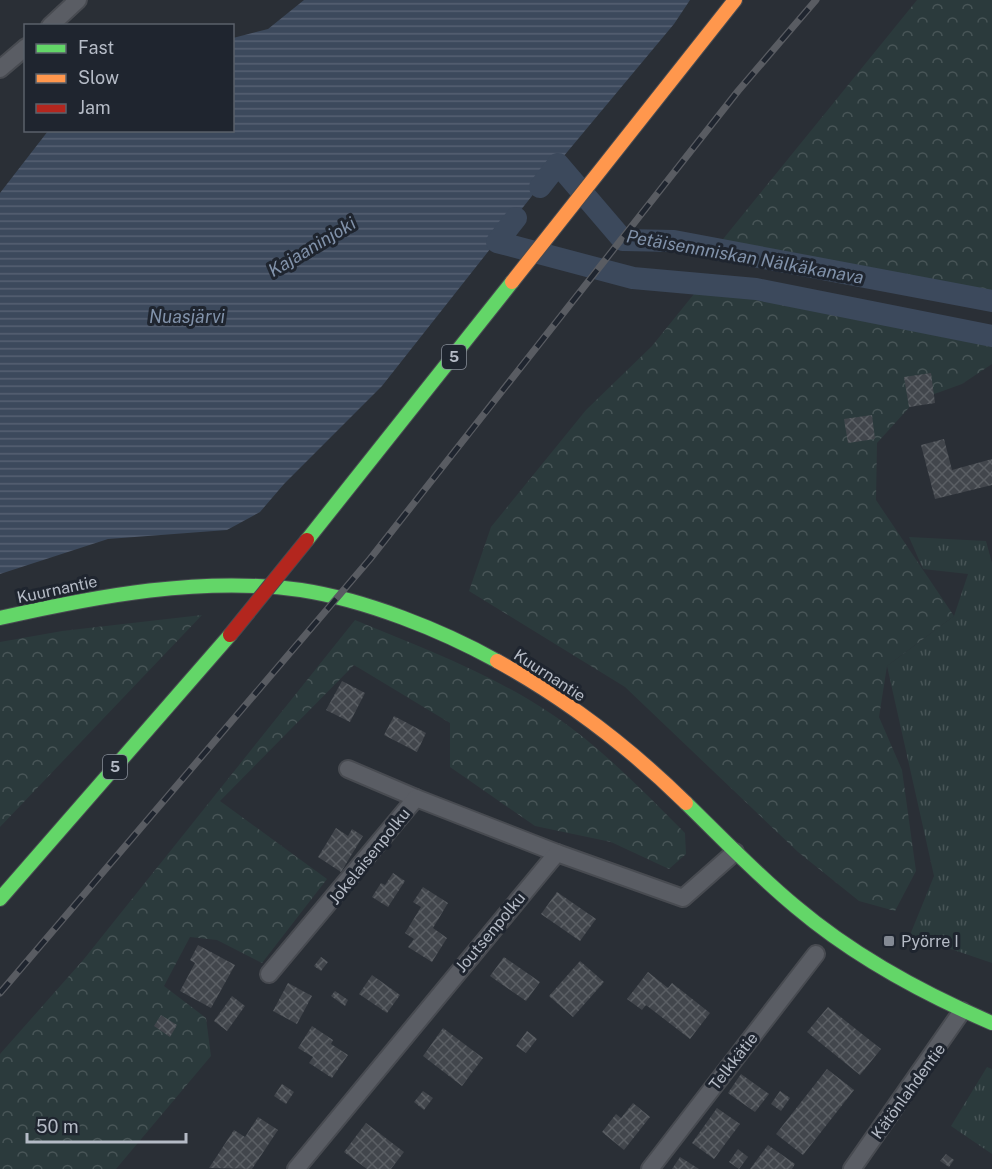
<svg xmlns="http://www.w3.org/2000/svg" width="992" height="1169" viewBox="0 0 992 1169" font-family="'Public Sans',sans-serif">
<defs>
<pattern id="grass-tufts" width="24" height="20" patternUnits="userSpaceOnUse" patternTransform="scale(1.5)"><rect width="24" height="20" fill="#2b3a3c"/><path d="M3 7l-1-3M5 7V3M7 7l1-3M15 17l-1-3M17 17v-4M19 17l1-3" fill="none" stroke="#485557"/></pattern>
<pattern id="forest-crowns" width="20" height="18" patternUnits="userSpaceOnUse" patternTransform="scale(1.5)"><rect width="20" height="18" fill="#2b3a3c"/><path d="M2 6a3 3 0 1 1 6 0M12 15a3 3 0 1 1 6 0" fill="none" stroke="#485557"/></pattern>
<pattern id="water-rules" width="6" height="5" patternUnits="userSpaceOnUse" patternTransform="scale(1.5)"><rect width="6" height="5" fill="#3c495c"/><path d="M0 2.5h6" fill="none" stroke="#566172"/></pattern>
<pattern id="building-cross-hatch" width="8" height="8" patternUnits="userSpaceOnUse" patternTransform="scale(1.5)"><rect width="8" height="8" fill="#42464c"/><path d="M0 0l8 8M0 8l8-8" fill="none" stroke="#5b5f64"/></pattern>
</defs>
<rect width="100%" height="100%" fill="#2a2f36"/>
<g fill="url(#grass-tufts)">
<path d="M909,537L986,541L992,563V963L910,935L934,876L887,666L954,616L968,574L923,569Z"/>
<path d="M987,1067L992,1069V1154L951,1126Z"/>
</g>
<g fill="url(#forest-crowns)">
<path d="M917,0H992V301L715,249Z"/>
<path d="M702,284L756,289L992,337V364L962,384L915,401L877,443L876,500L954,616L887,666L879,717L902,770L916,871L895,911L859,901L798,852L625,687L469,591L491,527L586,410L652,346Z"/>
<path d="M202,615L0,827V642L62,631Z"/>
<path d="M355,620C423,648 495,675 556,717C603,749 645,793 685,833L686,854L669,869L611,842L535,826L450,767V723L354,665L220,801L327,879L262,963L217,940L190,937L164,986L206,1018L211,1056L116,1169H0V1054L84,959Z"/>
</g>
<path fill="url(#water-rules)" d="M304,0H690L674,24L558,163L382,386L284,484L260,512L227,530L108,539L0,574V193L48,131L232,130L233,38L268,29Z"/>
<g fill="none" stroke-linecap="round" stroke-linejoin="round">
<g stroke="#3c495c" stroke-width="22">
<path d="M540,187L558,164L623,240L674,241L992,301"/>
<path d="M516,218L497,242L633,278L756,289L992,336"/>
</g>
</g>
<g fill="url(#building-cross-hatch)">
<path d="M931,373L935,403L909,407L904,377Z"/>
<path d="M872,415L875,439L848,443L844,419Z"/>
<path d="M944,439L952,470L992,459V485L935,499L921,445Z"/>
<path d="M342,681L365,693L350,722L326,710Z"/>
<path d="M394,716L426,733L417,752L384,735Z"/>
<path d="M336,828L348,836L352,829L363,836L341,872L318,857Z"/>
<path d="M393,873L405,881L388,907L372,897L381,883L385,885Z"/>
<path d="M423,887L448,903L433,928L447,938L432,962L408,947L414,939L405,933L421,907L413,902Z"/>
<path d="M557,892L596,919L580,941L541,914Z"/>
<path d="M198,945L235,965L211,1008L180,991L195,963L190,960Z"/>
<path d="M321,957L328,962L321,971L314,966Z"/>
<path d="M504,957L540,982L526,1001L490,976Z"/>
<path d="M580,961L604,982L573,1017L549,996Z"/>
<path d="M648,972L668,988L672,983L710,1013L690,1039L646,1005L642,1010L627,999Z"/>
<path d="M372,975L400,995L387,1013L359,994Z"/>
<path d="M288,983L312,996L297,1024L273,1011Z"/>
<path d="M335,991L348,1000L345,1006L331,996Z"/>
<path d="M232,996L245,1006L227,1031L214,1021Z"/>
<path d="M828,1007L881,1049L860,1075L807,1032Z"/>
<path d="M161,1015L177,1025L170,1037L154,1026Z"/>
<path d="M312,1026L333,1040L331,1044L348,1055L332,1078L309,1063L313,1057L298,1048Z"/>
<path d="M443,1028L483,1058L462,1086L423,1056Z"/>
<path d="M527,1031L537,1039L526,1053L516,1046Z"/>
<path d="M827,1069L854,1090L803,1155L776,1134Z"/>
<path d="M741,1074L769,1094L755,1112L728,1093Z"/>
<path d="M282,1084L294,1092L286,1104L274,1096Z"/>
<path d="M423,1091L433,1098L424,1110L414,1102Z"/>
<path d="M780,1091L790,1098L781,1111L771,1104Z"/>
<path d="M633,1103L650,1117L624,1150L602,1132L616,1114L621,1118Z"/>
<path d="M717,1108L740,1124L714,1159L692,1143Z"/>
<path d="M258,1117L278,1130L252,1169L209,1168L234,1130L245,1137Z"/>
<path d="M366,1123L404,1152L391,1169H367L344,1152Z"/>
<path d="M768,1145L795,1164L792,1169H750Z"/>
<path d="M738,1149L748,1157L739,1169L729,1162Z"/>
<path d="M946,1154L954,1160L949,1167L940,1161Z"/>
<path d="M680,1157L699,1169H672Z"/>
</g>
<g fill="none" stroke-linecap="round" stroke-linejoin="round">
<defs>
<g id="street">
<path d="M50,26L78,0"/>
<path d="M0,69L26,47"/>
<path d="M348,769L416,798"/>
<path d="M269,974L416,798L557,853"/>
<path d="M296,1169L557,853L683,898L735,852"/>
<path d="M650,1169L816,954"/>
<path d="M852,1169L962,1011"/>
</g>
<g id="fast">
<path d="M307,540L512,282"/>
<path d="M0,618C97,596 202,576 301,590C366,600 441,630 497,661"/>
<path d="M686,803C722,838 757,875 796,907C854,956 922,993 992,1023"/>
<path d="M0,899L230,635"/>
</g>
<g id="slow">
<path d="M512,282L735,0"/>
<path d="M497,661C568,700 629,747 686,803"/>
</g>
</defs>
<use href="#street" stroke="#484b51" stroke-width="20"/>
<use href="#fast" stroke="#484b51" stroke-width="16"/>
<use href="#slow" stroke="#484b51" stroke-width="16"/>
<use href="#street" stroke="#5a5d64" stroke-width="16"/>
<use href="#fast" stroke="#63d668" stroke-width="14"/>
<use href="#slow" stroke="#ff974d" stroke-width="14"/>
<defs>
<path id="rail" d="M0,993L370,559L738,91L816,0"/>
</defs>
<use href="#rail" stroke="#595c62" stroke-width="7"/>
<use href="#rail" stroke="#1f252f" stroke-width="4.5" stroke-dasharray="14" stroke-linecap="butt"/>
<defs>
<path id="jam-bridge" d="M230,635L307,540"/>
</defs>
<use href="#jam-bridge" stroke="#474b51" stroke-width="16" stroke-linecap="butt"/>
<use href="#jam-bridge" stroke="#b3261e" stroke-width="14"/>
</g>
<rect fill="#848a94" stroke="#1f252f" stroke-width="2" x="883" y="935" width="12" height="12" rx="3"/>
<g text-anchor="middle" stroke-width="6" stroke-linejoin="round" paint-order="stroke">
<g fill="#1f252f" stroke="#888e99" stroke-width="1.5">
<rect x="442" y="345" width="24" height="24" rx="4.5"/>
<rect x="103" y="755" width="24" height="24" rx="4.5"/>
</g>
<g font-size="15" font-weight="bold" fill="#b5bbc6">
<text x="454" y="362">5</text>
<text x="115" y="772">5</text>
</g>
<g font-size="16" fill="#b5bbc6" stroke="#1f252f">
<text transform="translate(57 589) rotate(-12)" y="6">Kuurnantie</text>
<text transform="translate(550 675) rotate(33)" y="6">Kuurnantie</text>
<text transform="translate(369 856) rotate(-51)" y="6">Jokelaisenpolku</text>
<text transform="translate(490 932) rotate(-50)" y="6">Joutsenpolku</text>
<text transform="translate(733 1061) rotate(-52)" y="6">Telkkätie</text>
<text transform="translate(908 1091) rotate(-54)" y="6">Kätönlahdentie</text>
</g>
<g font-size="16" fill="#b5bbc6" stroke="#1f252f" text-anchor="start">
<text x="901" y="947">Pyörre I</text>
</g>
<g font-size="18" font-style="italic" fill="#8192aa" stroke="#1f252f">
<text transform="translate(312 247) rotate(-31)" y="6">Kajaaninjoki</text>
<text transform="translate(745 257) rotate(10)" y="6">Petäisennniskan Nälkäkanava</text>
<text x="187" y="323">Nuasjärvi</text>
</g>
</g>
<rect x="24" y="24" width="210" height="108" fill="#1f252f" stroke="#5b616b" stroke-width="1.5"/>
<rect x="36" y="44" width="30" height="9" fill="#63d668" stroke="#5b616b" stroke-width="1.5"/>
<text x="78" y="54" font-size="18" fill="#b5bbc6">Fast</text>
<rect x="36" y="74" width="30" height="9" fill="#ff974d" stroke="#5b616b" stroke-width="1.5"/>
<text x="78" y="84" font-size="18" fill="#b5bbc6">Slow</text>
<rect x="36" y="104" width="30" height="9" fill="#b3261e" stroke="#5b616b" stroke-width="1.5"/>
<text x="78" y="114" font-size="18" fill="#b5bbc6">Jam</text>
<path d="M27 1133v9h159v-9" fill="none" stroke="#b5bbc6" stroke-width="3"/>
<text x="36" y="1133" font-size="18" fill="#b5bbc6" stroke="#1f252f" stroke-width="4.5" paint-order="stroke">50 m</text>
</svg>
